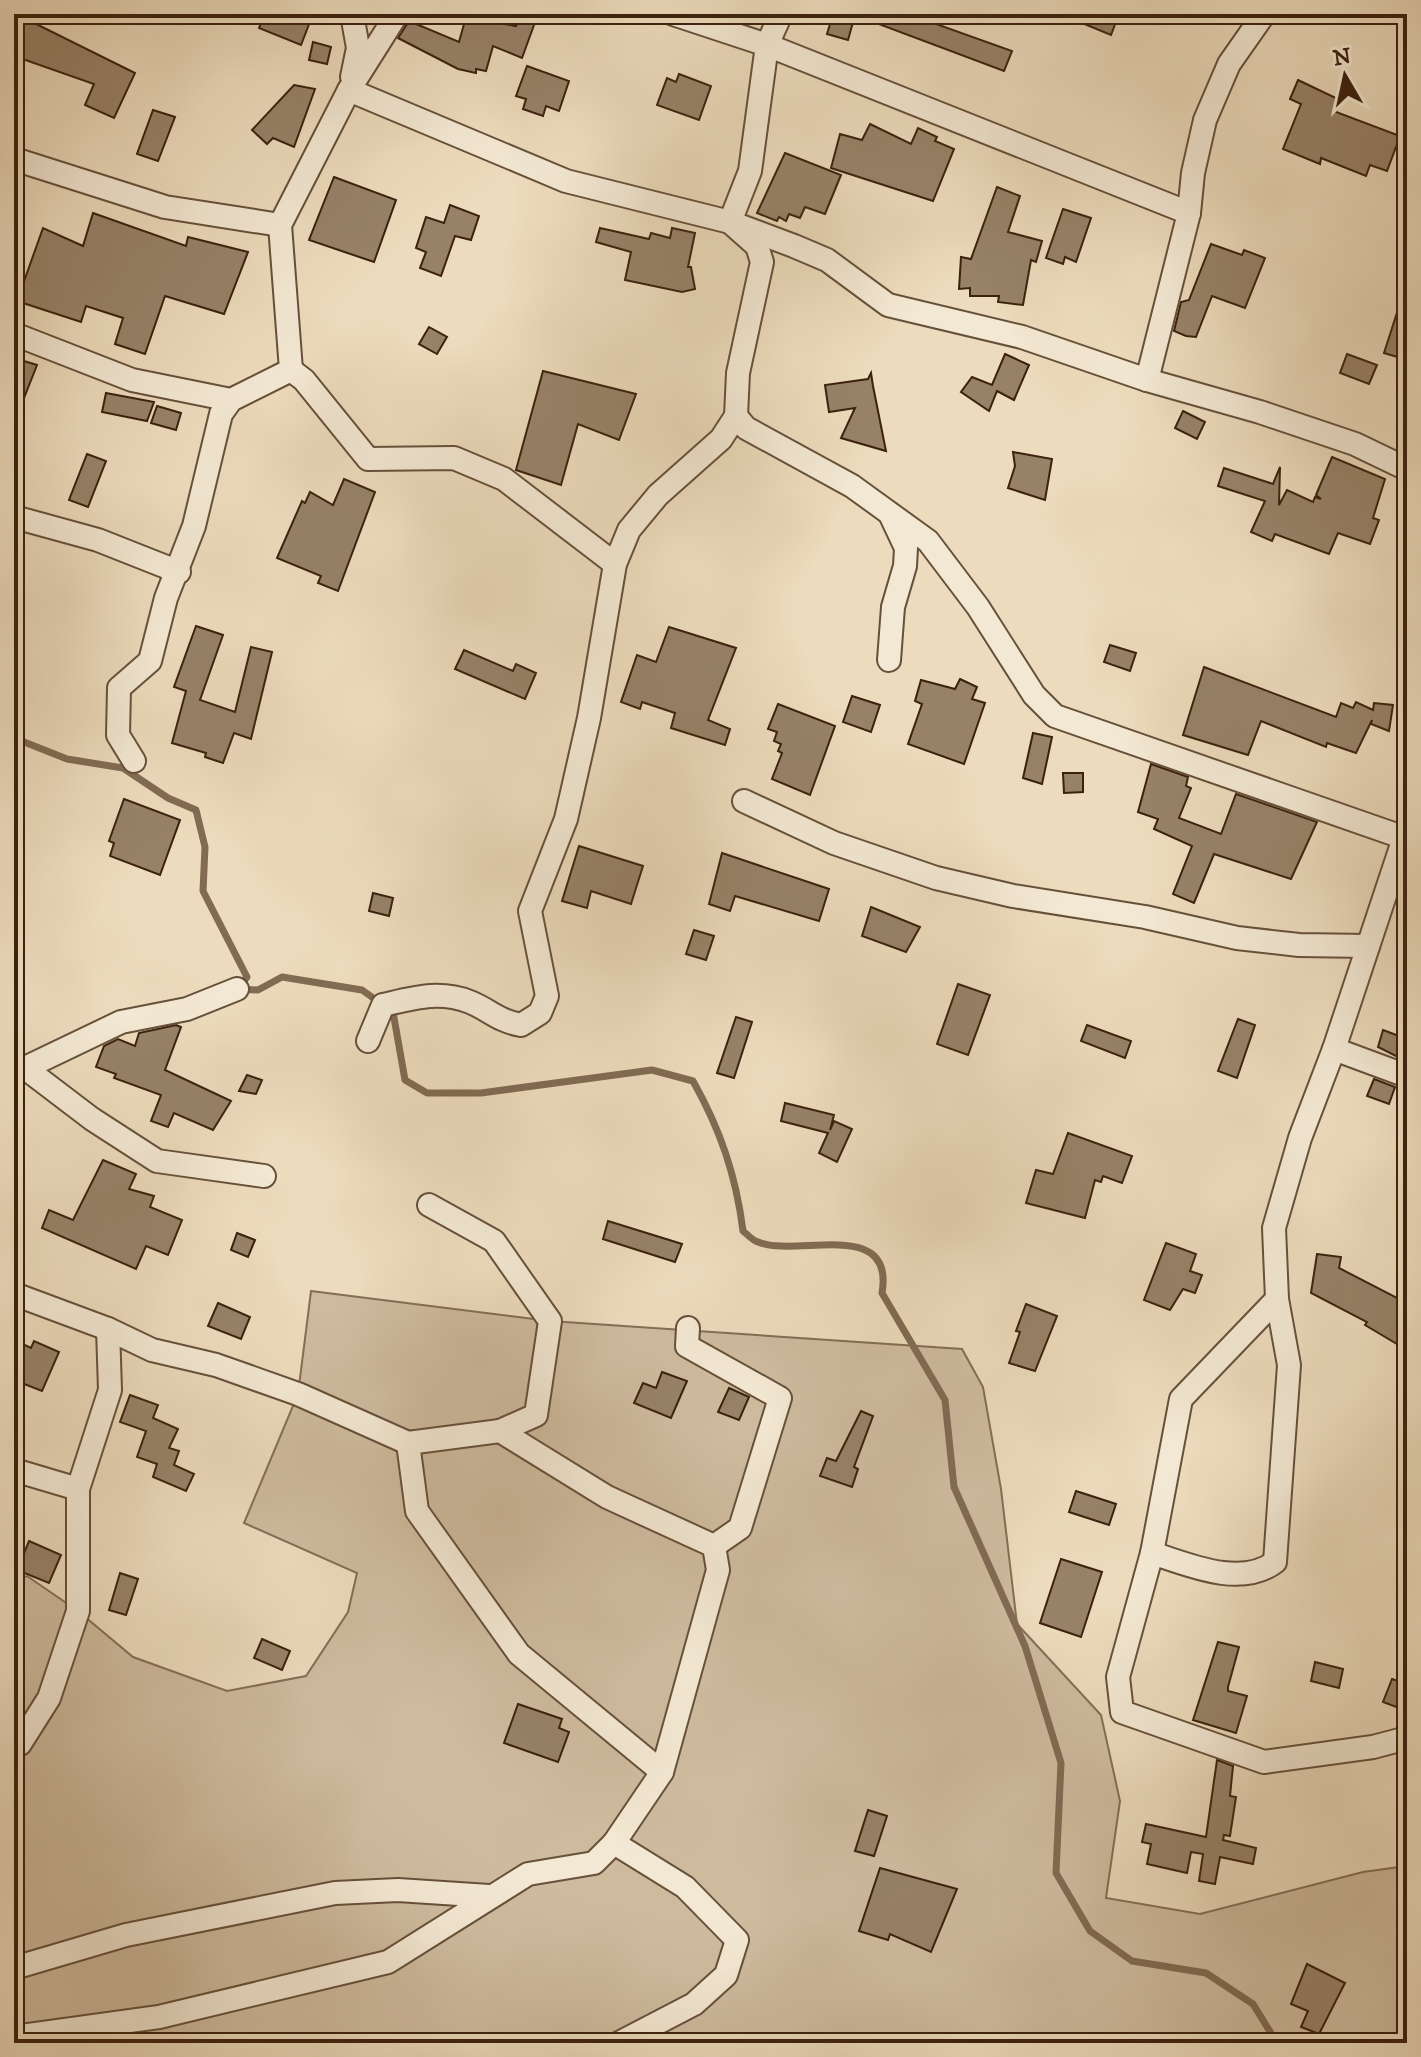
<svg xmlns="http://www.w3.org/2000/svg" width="1421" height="2057" viewBox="0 0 1421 2057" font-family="'IM FELL DW Pica',serif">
<rect width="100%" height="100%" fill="#ecdbbc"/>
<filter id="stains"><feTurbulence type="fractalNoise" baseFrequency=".0025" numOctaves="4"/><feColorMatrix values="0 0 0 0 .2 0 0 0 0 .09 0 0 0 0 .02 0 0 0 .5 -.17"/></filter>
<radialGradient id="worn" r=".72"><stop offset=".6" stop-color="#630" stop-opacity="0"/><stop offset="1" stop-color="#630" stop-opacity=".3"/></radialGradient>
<path fill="#cebb9e" stroke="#846e56" stroke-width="2" d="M311,1291L550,1321L962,1349L983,1387L1001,1489L1017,1624L1101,1715L1120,1801L1106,1898L1200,1914L1363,1872L1407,1866V2043H14V1581L27,1576L78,1611L133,1657L227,1691L306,1676L348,1612L357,1573L244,1523L298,1394Z"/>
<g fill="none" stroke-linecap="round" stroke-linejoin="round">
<path stroke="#816b53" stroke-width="7" d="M14,738L67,759L123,768L168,798L196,810L205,847L203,891L247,977L237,989L258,990L282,977L362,990L393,1012L405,1080L427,1093H481L652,1070L693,1081C720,1129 736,1175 743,1231C747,1234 753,1241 758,1242C797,1258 895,1217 882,1293L945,1400L954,1487L1025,1646L1061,1763L1056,1873L1090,1931L1132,1961L1206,1973L1253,2004L1277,2043"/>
</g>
<g fill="#978268" stroke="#3b210e" stroke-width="2">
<path d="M265,14H313L301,45L259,28Z"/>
<path d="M521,14H538L522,58L493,46L486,71L476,69V73L458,69L398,38L409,21L459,42L466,17L516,26Z"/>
<path d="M833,14H941L936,24L1012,51L1004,71L855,15L848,40L827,34Z"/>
<path d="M1060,14H1119L1111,35Z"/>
<path d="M22,17L135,73L114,118L85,105L94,84L14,56V36Z"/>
<path d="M313,42L331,47L327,64L309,60Z"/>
<path d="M527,66L569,81L559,111L546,106L543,116L523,109L526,99L516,96Z"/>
<path d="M679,74L711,86L699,120L657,105L667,78L676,82Z"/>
<path d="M1298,80L1340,100L1336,112L1400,136L1387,171L1370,165L1366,176L1321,158L1320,164L1283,149L1301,104L1290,99Z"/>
<path d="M294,85L315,89L294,147L273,138L267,144L252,130Z"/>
<path d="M153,110L175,117L158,161L137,154Z"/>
<path d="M870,124L911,144L918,128L937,137L935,141L954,149L933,201L831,168L840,134L862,140Z"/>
<path d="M785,153L841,175L825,214L805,207L800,218L789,214L786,221L779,217L777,221L757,213Z"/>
<path d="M334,177L396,200L374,262L309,240Z"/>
<path d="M997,187L1020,196L1008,232L1042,241L1036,262L1031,260L1023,305L998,302L999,296H970V288L959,289L961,257L971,259Z"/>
<path d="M450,205L479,216L471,240L455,236L441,276L420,268L426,252L416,248L426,217L444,223Z"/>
<path d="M1063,209L1091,218L1076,262L1065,257L1063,264L1046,258Z"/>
<path d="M93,213L186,246L188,237L248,252L224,314L165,296L145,354L115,344L123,318L86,306L81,322L17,301L43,228L83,246Z"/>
<path d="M600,228L649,239L651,233L670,238L672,228L695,233L688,267H691L695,289L682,292L625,280L631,252L596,242Z"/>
<path d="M1211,244L1242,255L1244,250L1265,258L1245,308L1212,296L1196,337L1186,336L1174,331L1181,302L1189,300Z"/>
<path d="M1403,294L1407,295V360L1384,353Z"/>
<path d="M429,327L447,337L437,354L419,344Z"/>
<path d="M1005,354L1029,365L1014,400L997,391L989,411L961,392L972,377L992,385Z"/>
<path d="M1347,354L1377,365L1369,384L1340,373Z"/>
<path d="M14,358L37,365L15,421L14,420Z"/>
<path d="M543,371L636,394L619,440L578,424L561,485L516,470Z"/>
<path d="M871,373L873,386L886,451L841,438L855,408L829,412L825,385L868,379Z"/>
<path d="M106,393L154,402L147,421L102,412Z"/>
<path d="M157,406L181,413L176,430L151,423Z"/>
<path d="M1183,411L1205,422L1197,439L1175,428Z"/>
<path d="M1013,452L1052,459L1045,500L1008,488L1015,466Z"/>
<path d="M87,454L106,461L88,507L69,500Z"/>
<path d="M1332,457L1385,479L1373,518L1379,520L1370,544L1338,533L1329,554L1275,534L1272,541L1251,532L1265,501L1218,486L1224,468L1273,484L1280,467L1279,505L1287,490L1313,502L1315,497L1321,499L1316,495Z"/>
<path d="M344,479L375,492L338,591L318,583L321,576L277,558L302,501L305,503L310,492L333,505Z"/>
<path d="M196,626L223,635L200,700L235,712L251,647L272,652L251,739L234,733L223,763L205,757L206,753L172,743L186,691L174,687Z"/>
<path d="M669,627L736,648L708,720L730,729L725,745L671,728L675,713L642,702L640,709L621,702L637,655L656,662Z"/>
<path d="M1110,645L1136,653L1130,671L1104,662Z"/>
<path d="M464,650L513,671L516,664L536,673L525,699L455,669Z"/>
<path d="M1204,667L1336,717L1341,703L1353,708L1356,702L1373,710L1374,703L1393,705L1389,731L1371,724L1372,720L1356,753L1327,743L1326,747L1261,721L1248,755L1183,735Z"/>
<path d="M960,679L977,687L972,699L985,703L964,764L908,744L922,704L915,701L921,680L955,689Z"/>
<path d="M852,696L880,705L871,732L843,722Z"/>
<path d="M778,704L835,726L810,795L772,779L782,753L778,751L781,744L774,741L777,732L768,729Z"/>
<path d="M1033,733L1052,737L1042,784L1023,778Z"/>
<path d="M1151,764L1188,777L1186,786L1191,788L1179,818L1221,834L1236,794L1317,822L1291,879L1214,854L1194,903L1173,894L1192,846L1154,829L1158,819L1138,812Z"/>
<path d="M1063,773H1083V792L1064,793Z"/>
<path d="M124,799L180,820L160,875L110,856L114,843L109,841Z"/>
<path d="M579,846L643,866L631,904L591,891L587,908L562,901Z"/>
<path d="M722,853L829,889L819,921L735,896L730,911L709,904Z"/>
<path d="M373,893L393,898L389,916L369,911Z"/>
<path d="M871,907L920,927L906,952L862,936Z"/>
<path d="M694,930L714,936L706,960L686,954Z"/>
<path d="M958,984L990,995L968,1055L937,1044Z"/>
<path d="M736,1017L752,1022L734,1078L717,1073Z"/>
<path d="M1238,1019L1255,1025L1237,1078L1218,1071Z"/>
<path d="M176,1025L181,1027L165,1070L231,1101L213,1130L174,1113L168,1127L151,1121L161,1095L114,1078L116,1074L96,1067L104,1046L118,1039L135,1046L139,1033Z"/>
<path d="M1087,1025L1131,1041L1125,1058L1081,1041Z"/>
<path d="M1383,1030L1407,1039L1404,1060L1378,1047Z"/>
<path d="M247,1075L262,1080L256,1094L239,1091Z"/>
<path d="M1374,1079L1395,1087L1389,1104L1367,1096Z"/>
<path d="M785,1103L834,1115L830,1130L834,1121L852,1129L837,1162L819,1153L828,1133L781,1121Z"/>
<path d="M1068,1133L1132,1156L1122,1183L1103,1176L1101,1182L1095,1180L1085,1218L1026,1203L1036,1170L1053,1174Z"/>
<path d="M103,1160L136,1174L129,1189L154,1196L150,1207L182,1220L168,1255L146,1246L136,1269L42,1228L49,1210L73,1220Z"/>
<path d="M608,1221L682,1244L675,1262L603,1239Z"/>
<path d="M237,1233L255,1240L248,1257L231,1250Z"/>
<path d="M1166,1243L1196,1254L1190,1271L1202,1275L1195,1293L1183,1289L1170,1310L1144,1300Z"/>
<path d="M1317,1254L1341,1257L1339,1268L1407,1303V1350L1365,1325L1367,1322L1311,1293Z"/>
<path d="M218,1303L250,1317L241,1339L208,1326Z"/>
<path d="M1026,1304L1057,1316L1035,1371L1009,1363L1020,1332L1016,1331Z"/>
<path d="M14,1340L31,1348L34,1341L59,1352L42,1391L14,1380Z"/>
<path d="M662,1372L687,1381L671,1418L634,1403L643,1383L656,1388Z"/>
<path d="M729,1388L749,1397L739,1420L718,1412Z"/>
<path d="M130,1395L158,1405L153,1418L178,1429L169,1448L179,1451L174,1465L194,1474L186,1491L153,1477L157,1464L137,1457L146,1431L120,1422Z"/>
<path d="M861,1411L873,1416L854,1467L858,1469L852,1487L820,1476L827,1458L836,1461Z"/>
<path d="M1076,1491L1116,1504L1109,1525L1069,1512Z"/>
<path d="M29,1541L61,1555L49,1583L17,1570Z"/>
<path d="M1061,1559L1102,1572L1081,1637L1040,1623Z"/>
<path d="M120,1573L138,1579L126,1615L109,1610Z"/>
<path d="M262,1639L290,1651L282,1670L254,1658Z"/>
<path d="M1218,1642L1239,1647L1228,1687V1691L1247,1696L1236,1733L1193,1720Z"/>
<path d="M1315,1662L1343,1669L1339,1688L1311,1681Z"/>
<path d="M1392,1679L1407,1684V1711L1383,1702Z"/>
<path d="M518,1704L562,1719L559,1728L569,1732L558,1762L504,1743Z"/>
<path d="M1217,1760L1233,1766L1230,1796L1236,1797L1230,1836L1224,1835L1223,1840L1256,1848L1253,1864L1220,1857L1215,1884L1199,1881L1203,1854L1191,1852L1187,1873L1147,1864L1151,1844L1142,1842L1146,1824L1206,1837Z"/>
<path d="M868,1810L887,1816L874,1856L855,1851Z"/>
<path d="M880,1868L957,1889L931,1952L890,1934L888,1940L859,1931Z"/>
<path d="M1307,1964L1345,1983L1319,2034L1301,2027L1308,2011L1291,2004Z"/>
</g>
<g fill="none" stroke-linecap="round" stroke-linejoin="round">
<defs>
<g id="minor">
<path d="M673,14L767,45L1189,213"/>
<path d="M352,77L358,48L352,14"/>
<path d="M349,90L566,181L730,222L794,246L827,260L888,305L1022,337L1147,380L1260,412L1355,444L1407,469"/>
<path d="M14,159L165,207L280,225"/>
<path d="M14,334L132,380L231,400"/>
<path d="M291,370L304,380L368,459L454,458L504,479L615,564"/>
<path d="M1147,380L1189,213L1193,173L1205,120L1229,64L1264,14"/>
<path d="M736,416L746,428L852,486L928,541L978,607L1034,695L1055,716L1405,838"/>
<path d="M14,517L98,540L179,572"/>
<path d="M889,660L893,607L905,566L906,548L890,514"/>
<path d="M134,761L118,735L119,688L150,661L166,598L194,526L221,414L231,400L291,370L280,225L349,90L397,14"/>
<path d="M744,801L834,843L936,878L1013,896L1145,917L1237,938L1299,945L1368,946"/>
<path d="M1407,829L1334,1049L1300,1138L1274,1228L1277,1299L1181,1399L1152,1553L1118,1677L1122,1712L1264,1762L1373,1747L1407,1738"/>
<path d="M368,1041L383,1005C414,998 439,990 470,1002C490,1010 496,1020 521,1025L540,1013L547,996L530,911L566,819L589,718L615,564L629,530L658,495L721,439L736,416L738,373L762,262L757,246L730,222L750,171L767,45L781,14"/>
<path d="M1334,1049L1407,1076"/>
<path d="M25,1068L121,1022L187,1009L237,989"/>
<path d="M14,1070L25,1068L92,1119L157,1161L264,1176"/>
<path d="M429,1205L494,1241L550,1321L536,1415L500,1431"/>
<path d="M14,1294L108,1329L152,1350L216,1365L298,1394L408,1443L500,1431L607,1497L714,1546L718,1570L662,1772L614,1843L594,1863L528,1874L388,1962L159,2017L14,2037"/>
<path d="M688,1328L687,1346L780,1398L740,1528L714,1546"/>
<path d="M408,1443L417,1511L519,1654L662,1772"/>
<path d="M14,1470L78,1489"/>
<path d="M1152,1553C1189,1565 1241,1588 1275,1562L1289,1365L1277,1299"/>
<path d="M14,1747L20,1744L49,1698L78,1611V1489L110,1390L108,1329"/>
<path d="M614,1843L685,1887L737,1940L726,1975L694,2004L619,2043"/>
<path d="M14,1968L126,1935L335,1893L398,1890L489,1896"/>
</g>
</defs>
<use href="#minor" stroke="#67503a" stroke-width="26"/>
<use href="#minor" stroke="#f3e8d3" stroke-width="22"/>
</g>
<rect width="1421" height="2057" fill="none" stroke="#ecdbbc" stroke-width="48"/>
<rect x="16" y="16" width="1389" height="2025" fill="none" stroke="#3b210e" stroke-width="4"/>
<rect x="24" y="24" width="1373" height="2009" fill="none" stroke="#3b210e" stroke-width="2"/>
<g transform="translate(1345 76) rotate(351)" stroke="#f3e8d3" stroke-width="6" paint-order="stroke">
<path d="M0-6L14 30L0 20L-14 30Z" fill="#3b210e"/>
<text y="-12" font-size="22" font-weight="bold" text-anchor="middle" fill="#3b210e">N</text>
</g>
<rect width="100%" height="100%" filter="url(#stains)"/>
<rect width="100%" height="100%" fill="url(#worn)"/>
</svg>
